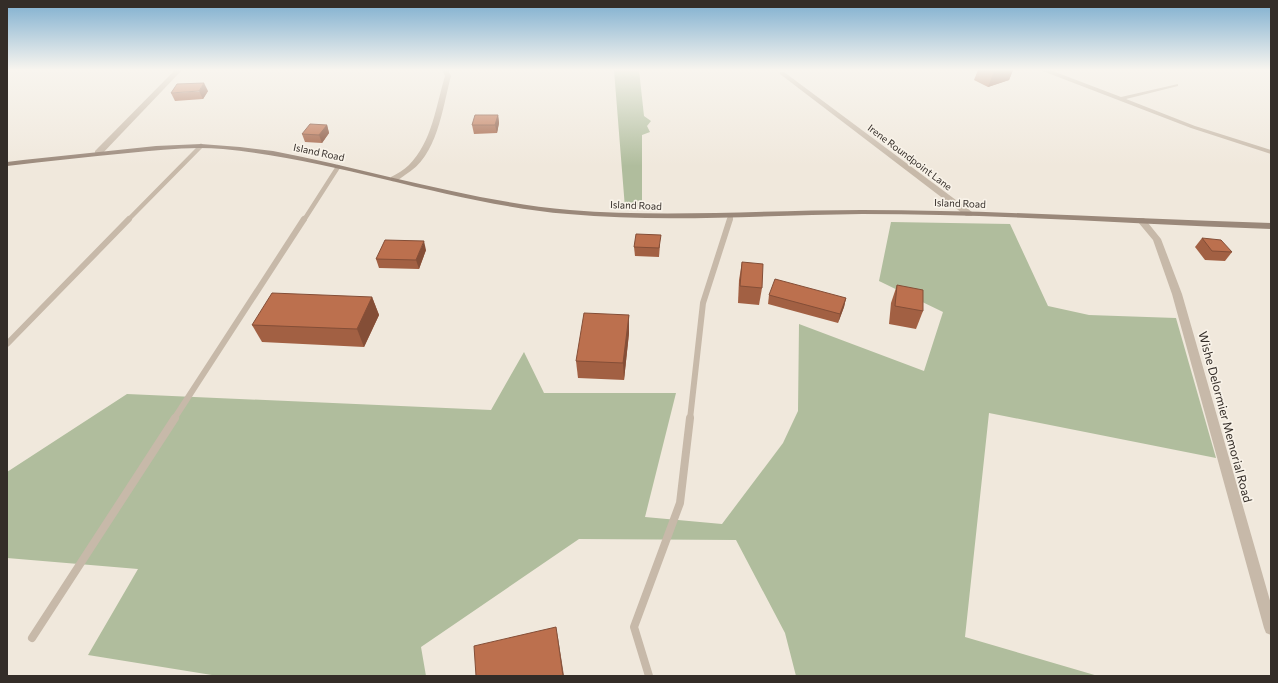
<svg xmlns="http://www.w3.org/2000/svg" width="1278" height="683" viewBox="0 0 1278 683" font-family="Commissioner,sans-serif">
<rect width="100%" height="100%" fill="#f0e8dc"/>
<g fill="#b0bd9d">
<path d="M614,70H639L644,116L651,121L647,126L650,132L642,135V206L625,208Z"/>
<path d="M891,222L1010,224L1048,306L1089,315L1176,318L1216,458L989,413L965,637L1098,676H796L785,633L736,540L579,539L421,647L426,676H218L88,655L138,569L7,558V472L127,394L491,410L524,352L544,393H676L645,517L722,524L783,443L798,411L799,324L924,371L943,312L879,281Z"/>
</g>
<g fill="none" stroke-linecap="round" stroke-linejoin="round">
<g stroke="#c7b9a9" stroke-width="4.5">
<path d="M128,220L201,146"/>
<path d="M304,220L338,167"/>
<path d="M730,220L731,216"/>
</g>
<g stroke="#c7b9a9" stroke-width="6">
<path d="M7,344L129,219"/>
<path d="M174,419L304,219"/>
<path d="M690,419L703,303L730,219"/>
</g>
<g stroke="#c7b9a9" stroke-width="8">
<path d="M32,638L175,418"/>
<path d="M649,676L634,627L680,503L690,418"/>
</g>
<g fill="#c7b9a9" fill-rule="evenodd">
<path d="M175,70H182L101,155H95V151Z"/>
<path d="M442,70H448L451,76C442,109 438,156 405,175C401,178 397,182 391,181V177C397,174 404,170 409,165C432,142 436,106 445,76Z"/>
<path d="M1040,70H1050L1121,97L1178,84V86L1126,99L1195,126L1271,150V154L1191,128Z"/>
<path d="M780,72H784L972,212L973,214L972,216H966L780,74Z"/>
<path d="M1138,218H1144L1161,239L1182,294L1271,604V635L1266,633L1264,628L1172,294L1153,240L1138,222L1137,220Z"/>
</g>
<path fill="#9a887a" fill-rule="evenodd" d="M201,144L240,147L273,151C372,170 469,201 570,210C667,218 765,210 862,210C999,210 1135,219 1271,223V229C1135,224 999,214 862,214C764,215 666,223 568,214C451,204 340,160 223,149C191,146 160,150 128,153C87,157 47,161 7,166V162L23,160L156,146Z"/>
</g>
<g fill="#a26043">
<path d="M978,70H1013L1009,80L988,87L974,80Z"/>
<path d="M208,91L203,99L175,101L171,93Z"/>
<path d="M498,115L499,123L497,133L474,134L472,125Z"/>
<path d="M327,125L329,133L322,143L305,142L302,134Z"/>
<path d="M1202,238L1232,252L1225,261L1205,260L1195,247Z"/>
<path d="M660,244L659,257L635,256L634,247Z"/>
<path d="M426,250L419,269L379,268L376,259Z"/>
<path d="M742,262L762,288L759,305L738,303L739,280Z"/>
<path d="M897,285L923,311L916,329L889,324L891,303Z"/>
<path d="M769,295L846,298L844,307L838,323L768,304Z"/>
<path d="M372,297L379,315L364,347L262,342L252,325Z"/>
<path d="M629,315V333L624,380L578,378L576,361Z"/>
</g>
<g fill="#844e37">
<path d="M997,70H1013L1009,80L988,87L994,71Z"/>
<path d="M204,83L208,91L203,99L199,91Z"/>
<path d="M498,115L499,123L497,133L495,125Z"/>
<path d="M327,125L329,133L322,143L319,135Z"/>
<path d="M424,241L426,250L419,269L416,260Z"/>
<path d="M372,297L379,315L364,347L357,329Z"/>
<path d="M846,298L844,307L838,323L840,314Z"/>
<path d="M629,315V333L624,380L623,363Z"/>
<path d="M556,627L558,638L564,676H563Z"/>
</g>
<g fill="#bc704e" stroke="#844e37">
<path d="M204,83L199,91L171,93L177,84Z"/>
<path d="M475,115H498L495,125H472Z"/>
<path d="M310,124L327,125L319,135L302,134Z"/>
<path d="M636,234L661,235L659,248L634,247Z"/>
<path d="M1202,238L1221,240L1232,252L1212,251Z"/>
<path d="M385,240L424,241L416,260L376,259Z"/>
<path d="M742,262L763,264L762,288L740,286Z"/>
<path d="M775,279L846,298L840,314L769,295Z"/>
<path d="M897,285L923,290V311L895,306Z"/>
<path d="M272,293L372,297L357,329L252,325Z"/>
<path d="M584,313L629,315L623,363L576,361Z"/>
<path d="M556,627L563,676H476L474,646Z"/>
</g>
<linearGradient id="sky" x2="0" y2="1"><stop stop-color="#7daecf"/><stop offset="0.42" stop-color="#f8f5ef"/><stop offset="1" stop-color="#f8f5ef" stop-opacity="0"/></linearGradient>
<rect width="1278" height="166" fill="url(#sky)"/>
<g text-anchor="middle" stroke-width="3.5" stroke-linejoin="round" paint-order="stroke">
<g font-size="10" fill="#342d28" stroke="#f8f2e8">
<text transform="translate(319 152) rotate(12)" y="4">Island Road</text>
<text transform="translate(910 157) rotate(37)" y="4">Irene Roundpoint Lane</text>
<text transform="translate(960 203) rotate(2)" y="4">Island Road</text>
<text transform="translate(636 205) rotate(2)" y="4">Island Road</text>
</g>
<g font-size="12" fill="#342d28" stroke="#f8f2e8">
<text transform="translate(1225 417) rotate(75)" y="4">Wishe Delormier Memorial Road</text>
</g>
</g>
<rect width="1278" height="683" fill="none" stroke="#342d28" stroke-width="16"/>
</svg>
